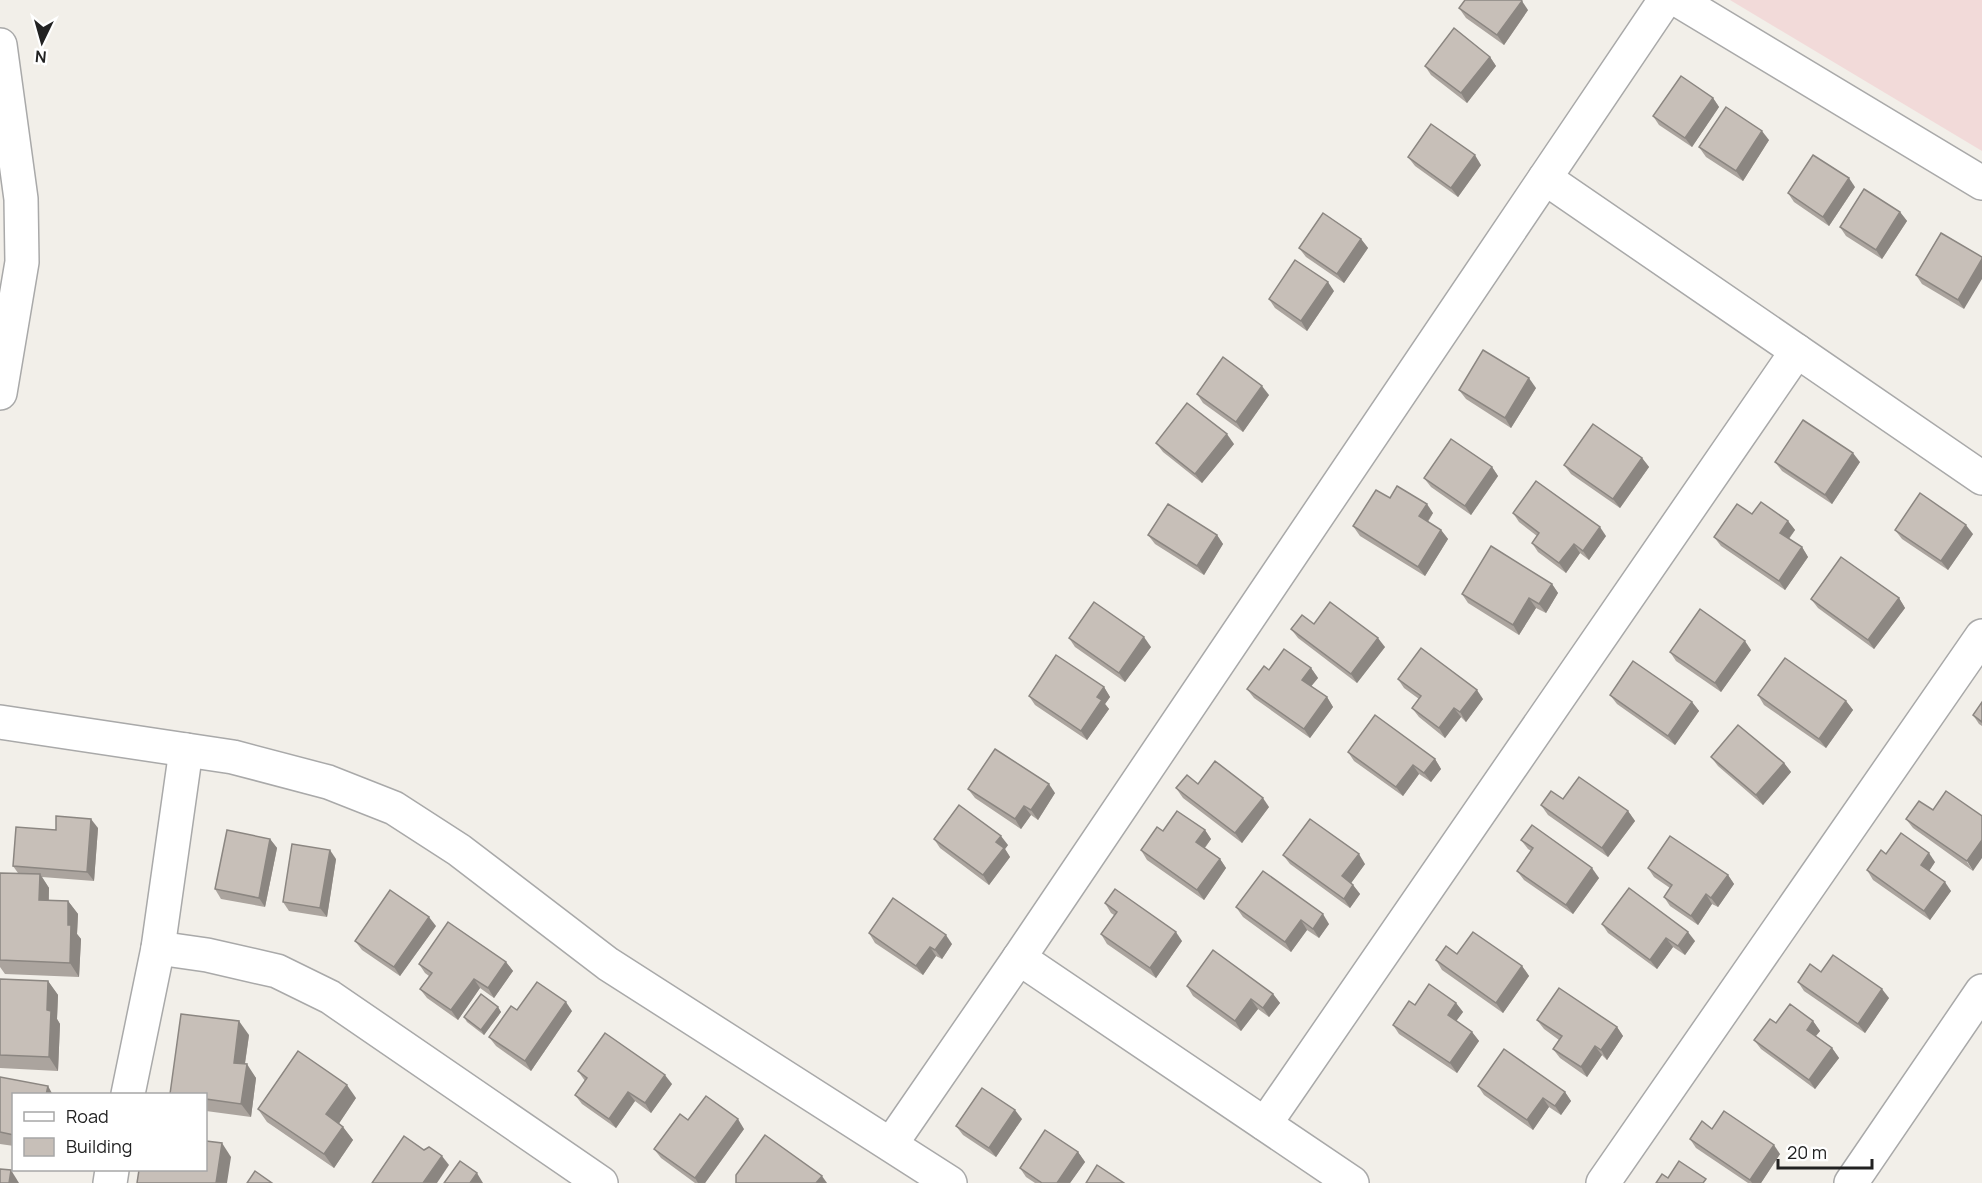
<svg xmlns="http://www.w3.org/2000/svg" width="1982" height="1183" viewBox="0 0 1982 1183" font-family="Manrope,sans-serif">
<rect width="100%" height="100%" fill="#f2efe9"/>
<path fill="#f2dad9" d="M1730,0H1982V151Z"/>
<g fill="none" stroke-linecap="round" stroke-linejoin="round">
<defs>
<g id="minor">
<path d="M1678,0L1982,183"/>
<path d="M0,45L21,199L22,262L0,393"/>
<path d="M1545,178L1982,478"/>
<path d="M0,722L233,757L328,782L394,808L459,850L608,964L950,1183"/>
<path d="M158,948L207,955L277,971L330,997L601,1183"/>
<path d="M1019,958L1352,1183"/>
<path d="M128,1094L158,948L186,750"/>
<path d="M1265,1124L1797,351"/>
<path d="M891,1144L1019,958L1665,0"/>
<path d="M110,1183L112,1170"/>
<path d="M1603,1183L1982,636"/>
<path d="M1851,1183L1982,991"/>
</g>
</defs>
<use href="#minor" stroke="#a9a9a9" stroke-width="36"/>
<use href="#minor" stroke="#fff" stroke-width="33"/>
</g>
<g fill="#aba49e">
<path d="M1459,8L1528,10L1504,45L1466,18Z"/>
<path d="M1490,57L1496,66L1467,103L1431,75L1425,66Z"/>
<path d="M1713,98L1719,107L1692,147L1659,125L1653,116Z"/>
<path d="M1769,140L1743,181L1706,157L1699,147Z"/>
<path d="M1408,157L1481,165L1458,197L1415,166Z"/>
<path d="M1855,187L1829,226L1794,202L1788,193Z"/>
<path d="M1900,212L1907,221L1882,259L1846,236L1840,227Z"/>
<path d="M1941,233L1964,309L1922,284L1916,275Z"/>
<path d="M1361,239L1368,248L1344,283L1306,257L1299,248Z"/>
<path d="M1334,291L1307,331L1275,308L1269,299Z"/>
<path d="M1536,388L1511,428L1466,399L1459,390Z"/>
<path d="M1197,394L1269,395L1243,432L1203,403Z"/>
<path d="M1156,443L1234,444L1202,483L1163,452Z"/>
<path d="M1642,458L1649,467L1620,508L1571,474L1564,465Z"/>
<path d="M1775,462H1860L1832,504L1782,471Z"/>
<path d="M1492,467L1498,476L1471,515L1431,487L1424,478Z"/>
<path d="M1390,498L1433,513L1428,522L1441,530L1448,539L1425,576L1360,536L1353,526Z"/>
<path d="M1513,513L1606,536L1589,560L1580,553L1566,573L1538,552L1532,543L1537,536L1519,522Z"/>
<path d="M1752,514L1788,521L1795,530L1789,539L1802,547L1808,557L1785,590L1721,546L1714,537Z"/>
<path d="M1895,530L1973,534L1948,570L1902,539Z"/>
<path d="M1148,535H1217L1223,544L1204,575L1155,544Z"/>
<path d="M1552,584L1558,593L1546,613L1536,608L1519,635L1468,603L1462,594Z"/>
<path d="M1899,598L1905,608L1874,649L1818,608L1811,599Z"/>
<path d="M1314,624L1385,647L1357,683L1298,638L1291,629Z"/>
<path d="M1069,638L1151,647L1125,682L1075,647Z"/>
<path d="M1751,650L1721,692L1676,661L1670,652Z"/>
<path d="M1311,668L1318,678L1311,686L1327,697L1333,707L1310,738L1254,698L1247,689L1269,670Z"/>
<path d="M1398,679L1483,699L1466,722L1461,717L1445,738L1419,717L1412,708L1419,699L1404,688Z"/>
<path d="M1104,687L1110,697L1105,704L1109,709L1087,740L1035,705L1029,696Z"/>
<path d="M1610,695L1692,702L1699,711L1675,745L1617,704Z"/>
<path d="M1758,695L1846,701L1853,710L1826,748L1764,705Z"/>
<path d="M1982,702V726L1979,724L1973,715Z"/>
<path d="M1348,752L1435,759L1441,769L1431,782L1419,774L1403,796L1354,761Z"/>
<path d="M1711,757L1784,763L1791,772L1763,805L1718,766Z"/>
<path d="M1198,784L1269,807L1242,843L1183,798L1176,788Z"/>
<path d="M968,789L1055,793L1038,820L1031,815L1021,829L975,798Z"/>
<path d="M1563,799L1628,811L1635,821L1608,857L1548,815L1541,805Z"/>
<path d="M1933,810L1973,871L1913,828L1906,819Z"/>
<path d="M98,828L94,881L42,877L49,888V900L68,901L78,914L77,934L81,939L79,977L5,974L0,967V873H18L13,866L56,830Z"/>
<path d="M1205,830L1211,839L1205,848L1220,859L1226,868L1204,900L1147,860L1141,850L1163,831Z"/>
<path d="M270,839L277,848L265,907L221,899L215,889Z"/>
<path d="M934,839L1008,845L1005,849L1010,857L989,885L940,848Z"/>
<path d="M1521,840L1599,878L1573,914L1524,880L1517,871L1531,851L1528,849Z"/>
<path d="M1886,854L1935,862L1929,871L1951,891L1930,920L1873,880L1867,870Z"/>
<path d="M1283,855L1365,864L1351,883L1353,885L1360,894L1350,908L1290,864Z"/>
<path d="M336,859L327,917L289,911L283,902Z"/>
<path d="M1648,868L1728,875L1734,884L1718,907L1712,904L1698,925L1670,906L1664,897L1670,888L1654,877Z"/>
<path d="M1105,903L1182,941L1156,978L1107,944L1101,934L1114,915L1111,913Z"/>
<path d="M1236,907L1329,924L1319,938L1307,930L1291,952L1243,917Z"/>
<path d="M1602,924L1695,941L1685,955L1673,947L1657,969L1608,933Z"/>
<path d="M436,926L400,976L362,950L355,941Z"/>
<path d="M869,933L952,944L942,959L936,956L923,975L875,943Z"/>
<path d="M1457,954L1522,966L1529,976L1503,1013L1442,970L1436,960Z"/>
<path d="M506,962L513,971L494,998L480,988L458,1020L427,998L420,989L429,976L425,973L419,964Z"/>
<path d="M0,979L48,981L58,995L57,1019L60,1024L58,1071L0,1068Z"/>
<path d="M1798,982L1889,998L1865,1033L1804,991Z"/>
<path d="M1187,986L1273,994L1280,1003L1269,1017L1258,1009L1241,1031L1193,996Z"/>
<path d="M1456,1003L1463,1012L1456,1021L1472,1032L1479,1041L1457,1073L1399,1034L1393,1025L1415,1005Z"/>
<path d="M498,1007L501,1012L484,1035L467,1022L464,1017Z"/>
<path d="M517,1010L572,1011L531,1071L496,1046L489,1037Z"/>
<path d="M1537,1020L1617,1027L1623,1036L1607,1060L1602,1055L1587,1077L1560,1058L1553,1049L1559,1040L1544,1029Z"/>
<path d="M1813,1021L1820,1031L1816,1036L1832,1048L1839,1058L1815,1089L1761,1049L1754,1040L1776,1023Z"/>
<path d="M249,1035L245,1064L256,1078L251,1117L206,1111V1095Z"/>
<path d="M578,1071L672,1084L651,1113L635,1101L616,1128L582,1104L575,1095L585,1081Z"/>
<path d="M0,1077L14,1095V1146L0,1144Z"/>
<path d="M1478,1086L1565,1092L1571,1101L1561,1115L1549,1107L1533,1130L1484,1095Z"/>
<path d="M356,1098L339,1123L343,1127L353,1140L334,1168L267,1122L258,1109Z"/>
<path d="M1022,1119L996,1157L963,1135L956,1126Z"/>
<path d="M688,1120L744,1129L705,1183H695L661,1158L654,1149Z"/>
<path d="M1712,1129L1780,1154L1761,1183H1748L1696,1148L1690,1139Z"/>
<path d="M1078,1152L1085,1162L1070,1183H1035L1026,1177L1020,1168Z"/>
</g>
<g fill="#8b8681">
<path d="M1522,1L1528,10L1504,45L1497,35Z"/>
<path d="M1490,57L1496,66L1467,103L1461,93Z"/>
<path d="M1713,98L1719,107L1692,147L1685,138Z"/>
<path d="M1762,131L1769,140L1743,181L1736,171Z"/>
<path d="M1475,155L1481,165L1458,197L1451,188Z"/>
<path d="M1849,178L1855,187L1829,226L1823,217Z"/>
<path d="M1900,212L1907,221L1882,259L1876,250Z"/>
<path d="M1361,239L1368,248L1344,283L1337,274Z"/>
<path d="M1982,259V279L1964,309L1958,300Z"/>
<path d="M1328,282L1334,291L1307,331L1301,321Z"/>
<path d="M1529,378L1536,388L1511,428L1505,418Z"/>
<path d="M1262,386L1269,395L1243,432L1236,422Z"/>
<path d="M1227,434L1234,444L1202,483L1195,474Z"/>
<path d="M1853,453L1860,462L1832,504L1825,495Z"/>
<path d="M1642,458L1649,467L1620,508L1613,499Z"/>
<path d="M1492,467L1498,476L1471,515L1465,506Z"/>
<path d="M1427,504L1433,513L1425,525L1419,516Z"/>
<path d="M1788,521L1795,530L1786,542L1780,533Z"/>
<path d="M1966,525L1973,534L1948,570L1941,561Z"/>
<path d="M1600,527L1606,536L1589,560L1583,551Z"/>
<path d="M1441,530L1448,539L1425,576L1418,567Z"/>
<path d="M1217,535L1223,544L1204,575L1197,566Z"/>
<path d="M1574,544L1580,553L1566,573L1559,563Z"/>
<path d="M1802,547L1808,557L1785,590L1779,581Z"/>
<path d="M1552,584L1558,593L1546,613L1539,604Z"/>
<path d="M1529,598L1536,608L1519,635L1513,625Z"/>
<path d="M1899,598L1905,608L1874,649L1868,640Z"/>
<path d="M1144,637L1151,647L1125,682L1119,673Z"/>
<path d="M1378,638L1385,647L1357,683L1351,674Z"/>
<path d="M1745,641L1751,650L1721,692L1715,683Z"/>
<path d="M1311,668L1318,678L1309,689L1302,680Z"/>
<path d="M1104,687L1110,697L1105,704L1109,709L1087,740L1081,731L1097,697Z"/>
<path d="M1477,690L1483,699L1466,722L1460,712Z"/>
<path d="M1327,697L1333,707L1310,738L1304,729Z"/>
<path d="M1846,701L1853,710L1826,748L1819,739Z"/>
<path d="M1692,702L1699,711L1675,745L1668,736Z"/>
<path d="M1454,708L1461,717L1445,738L1439,728Z"/>
<path d="M1435,759L1441,769L1431,782L1424,773Z"/>
<path d="M1784,763L1791,772L1763,805L1756,795Z"/>
<path d="M1413,765L1419,774L1403,796L1396,787Z"/>
<path d="M1049,784L1055,793L1038,820L1031,810Z"/>
<path d="M1263,798L1269,807L1242,843L1235,833Z"/>
<path d="M1024,806L1031,815L1021,829L1015,819Z"/>
<path d="M1628,811L1635,821L1608,857L1602,848Z"/>
<path d="M91,819L98,828L94,881L87,872Z"/>
<path d="M1205,830L1211,839L1202,851L1196,842Z"/>
<path d="M1001,836L1008,845L1005,849L1010,857L989,885L983,875L996,842Z"/>
<path d="M270,839L277,848L265,907L259,898Z"/>
<path d="M1982,840V858L1973,871L1967,861Z"/>
<path d="M330,850L336,859L327,917L320,908Z"/>
<path d="M1929,853L1935,862L1927,874L1921,865Z"/>
<path d="M1359,854L1365,864L1349,886L1342,876Z"/>
<path d="M1220,859L1226,868L1204,900L1197,890Z"/>
<path d="M1592,868L1599,878L1573,914L1566,905Z"/>
<path d="M40,874L49,888L48,913L39,900Z"/>
<path d="M1728,875L1734,884L1718,907L1711,898Z"/>
<path d="M1945,882L1951,891L1930,920L1924,911Z"/>
<path d="M1353,885L1360,894L1350,908L1344,899Z"/>
<path d="M1706,894L1712,904L1698,925L1691,916Z"/>
<path d="M68,901L78,914L77,934L81,939L79,977L70,963L68,925Z"/>
<path d="M1323,914L1329,924L1319,938L1313,929Z"/>
<path d="M429,917L436,926L400,976L394,967Z"/>
<path d="M1301,920L1307,930L1291,952L1285,942Z"/>
<path d="M1176,932L1182,941L1156,978L1150,968Z"/>
<path d="M1688,932L1695,941L1685,955L1678,946Z"/>
<path d="M946,935L952,944L942,959L935,950Z"/>
<path d="M1666,938L1673,947L1657,969L1650,960Z"/>
<path d="M930,947L936,956L923,975L916,966Z"/>
<path d="M506,962L513,971L494,998L488,988Z"/>
<path d="M1522,966L1529,976L1503,1013L1496,1003Z"/>
<path d="M474,979L480,988L458,1020L451,1010Z"/>
<path d="M48,981L58,995L57,1019L60,1024L58,1071L49,1057L47,1010Z"/>
<path d="M1882,989L1889,998L1865,1033L1858,1024Z"/>
<path d="M1273,994L1280,1003L1269,1017L1263,1008Z"/>
<path d="M1251,999L1258,1009L1241,1031L1235,1021Z"/>
<path d="M566,1002L572,1011L531,1071L525,1061Z"/>
<path d="M1456,1003L1463,1012L1454,1024L1448,1015Z"/>
<path d="M498,1007L501,1012L484,1035L481,1030Z"/>
<path d="M239,1021L249,1035L243,1076L234,1063Z"/>
<path d="M1813,1021L1820,1031L1813,1039L1807,1030Z"/>
<path d="M1617,1027L1623,1036L1607,1060L1601,1050Z"/>
<path d="M1472,1032L1479,1041L1457,1073L1450,1063Z"/>
<path d="M1595,1046L1602,1055L1587,1077L1581,1067Z"/>
<path d="M1832,1048L1839,1058L1815,1089L1809,1080Z"/>
<path d="M247,1064L256,1078L251,1117L241,1104Z"/>
<path d="M665,1075L672,1084L651,1113L645,1103Z"/>
<path d="M347,1085L356,1098L336,1128L326,1114Z"/>
<path d="M48,1086L53,1095H46Z"/>
<path d="M628,1092L635,1101L616,1128L609,1119Z"/>
<path d="M1565,1092L1571,1101L1561,1115L1555,1106Z"/>
<path d="M1543,1098L1549,1107L1533,1130L1527,1120Z"/>
<path d="M1015,1110L1022,1119L996,1157L989,1148Z"/>
<path d="M738,1119L744,1129L705,1183H698L695,1178Z"/>
<path d="M343,1127L353,1140L334,1168L324,1154Z"/>
<path d="M222,1143L231,1157L227,1183H216Z"/>
<path d="M1774,1145L1780,1154L1761,1183H1752L1750,1180Z"/>
<path d="M1078,1152L1085,1162L1070,1183H1057Z"/>
<path d="M442,1156L449,1165L437,1183H423Z"/>
<path d="M11,1170L19,1183H9Z"/>
<path d="M477,1173L483,1183H470Z"/>
<path d="M822,1176L827,1183H816Z"/>
</g>
<g fill="#c7bfb8" stroke="#8b8681" stroke-width="1.5">
<path d="M1465,0H1521L1522,1L1497,35L1459,8Z"/>
<path d="M1454,28L1490,57L1461,93L1425,66Z"/>
<path d="M1681,76L1713,98L1685,138L1653,116Z"/>
<path d="M1726,107L1762,131L1736,171L1699,147Z"/>
<path d="M1431,124L1475,155L1451,188L1408,157Z"/>
<path d="M1813,155L1849,178L1823,217L1788,193Z"/>
<path d="M1864,189L1900,212L1876,250L1840,227Z"/>
<path d="M1323,213L1361,239L1337,274L1299,248Z"/>
<path d="M1941,233L1982,257V259L1958,300L1916,275Z"/>
<path d="M1295,260L1328,282L1301,321L1269,299Z"/>
<path d="M1483,350L1529,378L1505,418L1459,390Z"/>
<path d="M1223,357L1262,386L1236,422L1197,394Z"/>
<path d="M1187,403L1227,434L1195,474L1156,443Z"/>
<path d="M1803,420L1853,453L1825,495L1775,462Z"/>
<path d="M1593,424L1642,458L1613,499L1564,465Z"/>
<path d="M1451,439L1492,467L1465,506L1424,478Z"/>
<path d="M1536,481L1600,527L1583,551L1574,544L1559,563L1532,543L1539,533L1513,513Z"/>
<path d="M1397,486L1427,504L1419,516L1441,530L1418,567L1353,526L1376,490L1390,498Z"/>
<path d="M1920,493L1966,525L1941,561L1895,530Z"/>
<path d="M1761,502L1788,521L1780,533L1802,547L1779,581L1714,537L1737,504L1752,514Z"/>
<path d="M1168,504L1217,535L1197,566L1148,535Z"/>
<path d="M1491,546L1552,584L1539,604L1529,598L1513,625L1462,594Z"/>
<path d="M1841,557L1899,598L1868,640L1811,599Z"/>
<path d="M1094,602L1144,637L1119,673L1069,638Z"/>
<path d="M1330,602L1378,638L1351,674L1291,629L1302,615L1314,624Z"/>
<path d="M1700,609L1745,641L1715,683L1670,652Z"/>
<path d="M1421,648L1477,690L1460,712L1454,708L1439,728L1412,708L1421,696L1398,679Z"/>
<path d="M1284,649L1311,668L1302,680L1327,697L1304,729L1247,689L1264,666L1269,670Z"/>
<path d="M1056,655L1104,687L1097,697L1102,700L1081,731L1029,696Z"/>
<path d="M1785,658L1846,701L1819,739L1758,695Z"/>
<path d="M1633,661L1692,702L1668,736L1610,695Z"/>
<path d="M1982,702V722L1973,715Z"/>
<path d="M1375,715L1435,759L1424,773L1413,765L1396,787L1348,752Z"/>
<path d="M1738,725L1784,763L1756,795L1711,757Z"/>
<path d="M995,749L1049,784L1031,810L1024,806L1015,819L968,789Z"/>
<path d="M1215,761L1263,798L1235,833L1176,788L1187,775L1198,784Z"/>
<path d="M1579,777L1628,811L1602,848L1541,805L1551,791L1563,799Z"/>
<path d="M1946,791L1982,816V840L1967,861L1906,819L1919,801L1933,810Z"/>
<path d="M959,805L1001,836L996,842L1004,848L983,875L934,839Z"/>
<path d="M1177,811L1205,830L1196,842L1220,859L1197,890L1141,850L1157,827L1163,831Z"/>
<path d="M56,816L91,819L87,872L13,866L16,827L56,830Z"/>
<path d="M1310,819L1359,854L1342,876L1353,885L1344,899L1283,855Z"/>
<path d="M1532,825L1592,868L1566,905L1517,871L1533,848L1521,840Z"/>
<path d="M227,830L270,839L259,898L215,889Z"/>
<path d="M1901,833L1929,853L1921,865L1945,882L1924,911L1867,870L1881,850L1886,854Z"/>
<path d="M1670,836L1728,875L1711,898L1706,894L1691,916L1664,897L1672,885L1648,868Z"/>
<path d="M292,844L330,850L320,908L283,902Z"/>
<path d="M1263,871L1323,914L1313,929L1301,920L1285,942L1236,907Z"/>
<path d="M0,873L40,874L39,900L68,901V925H71L70,963L0,960Z"/>
<path d="M1629,888L1688,932L1678,946L1666,938L1650,960L1602,924Z"/>
<path d="M1115,889L1176,932L1150,968L1101,934L1117,912L1105,903Z"/>
<path d="M390,890L429,917L394,967L355,941Z"/>
<path d="M893,898L946,935L935,950L930,947L916,966L869,933Z"/>
<path d="M448,922L506,962L488,988L474,979L451,1010L420,989L432,973L419,964Z"/>
<path d="M1473,932L1522,966L1496,1003L1436,960L1446,946L1457,954Z"/>
<path d="M1213,950L1273,994L1263,1008L1251,999L1235,1021L1187,986Z"/>
<path d="M1833,955L1882,989L1858,1024L1798,982L1810,964L1821,972Z"/>
<path d="M0,979L48,981L47,1010L51,1011L49,1057L0,1055Z"/>
<path d="M537,982L566,1002L525,1061L489,1037L511,1006L517,1010Z"/>
<path d="M1429,984L1456,1003L1448,1015L1472,1032L1450,1063L1393,1025L1409,1001L1415,1005Z"/>
<path d="M1559,988L1617,1027L1601,1050L1595,1046L1581,1067L1553,1049L1562,1036L1537,1020Z"/>
<path d="M481,994L498,1007L481,1030L464,1017Z"/>
<path d="M1790,1004L1813,1021L1807,1030L1832,1048L1809,1080L1754,1040L1770,1019L1776,1023Z"/>
<path d="M181,1014L239,1021L234,1063L247,1064L241,1104L206,1099V1095L170,1094Z"/>
<path d="M605,1033L665,1075L645,1103L628,1092L609,1119L575,1095L587,1078L578,1071Z"/>
<path d="M1504,1049L1565,1092L1555,1106L1543,1098L1527,1120L1478,1086Z"/>
<path d="M298,1051L347,1085L326,1114L343,1127L324,1154L258,1109Z"/>
<path d="M0,1077L48,1086L46,1095H14V1135L0,1132Z"/>
<path d="M982,1088L1015,1110L989,1148L956,1126Z"/>
<path d="M706,1096L738,1119L695,1178L654,1149L680,1114L688,1120Z"/>
<path d="M1724,1111L1774,1145L1750,1180L1690,1139L1702,1121L1712,1129Z"/>
<path d="M1045,1130L1078,1152L1057,1183H1042L1020,1168Z"/>
<path d="M765,1135L822,1176L816,1183H736V1175Z"/>
<path d="M404,1136L424,1150L429,1147L442,1156L423,1183H372Z"/>
<path d="M206,1141L222,1143L216,1183H137L139,1170H206Z"/>
<path d="M460,1161L477,1173L470,1183H444Z"/>
<path d="M1679,1161L1706,1179L1703,1183H1656L1662,1174L1668,1178Z"/>
<path d="M1097,1165L1124,1183H1086Z"/>
<path d="M0,1169L11,1170L9,1183H0Z"/>
<path d="M255,1171L272,1183H247Z"/>
</g>
<rect x="12" y="1093" width="195" height="78" fill="#ffffff" stroke="#a7a7a7" stroke-width="1.5"/>
<rect x="24" y="1112" width="30" height="9" fill="#ffffff" stroke="#a7a7a7" stroke-width="1.5"/>
<text x="66" y="1123" font-size="18" fill="#222222">Road</text>
<rect x="24" y="1138" width="30" height="18" fill="#c7bfb8" stroke="#a7a7a7" stroke-width="1.5"/>
<text x="66" y="1153" font-size="18" fill="#222222">Building</text>
<g transform="translate(42 42) rotate(185)" stroke="#ffffff" stroke-width="4.5" paint-order="stroke">
<path d="M0-4.5L10 22L0 15L-10 22Z" fill="#222222"/>
<text y="-9" font-size="16" font-weight="bold" text-anchor="middle" fill="#222222">N</text>
</g>
<path d="M1778 1159v9h94v-9" fill="none" stroke="#222222" stroke-width="3"/>
<text x="1787" y="1159" font-size="18" fill="#222222" stroke="#ffffff" stroke-width="4.5" paint-order="stroke">20 m</text>
</svg>
